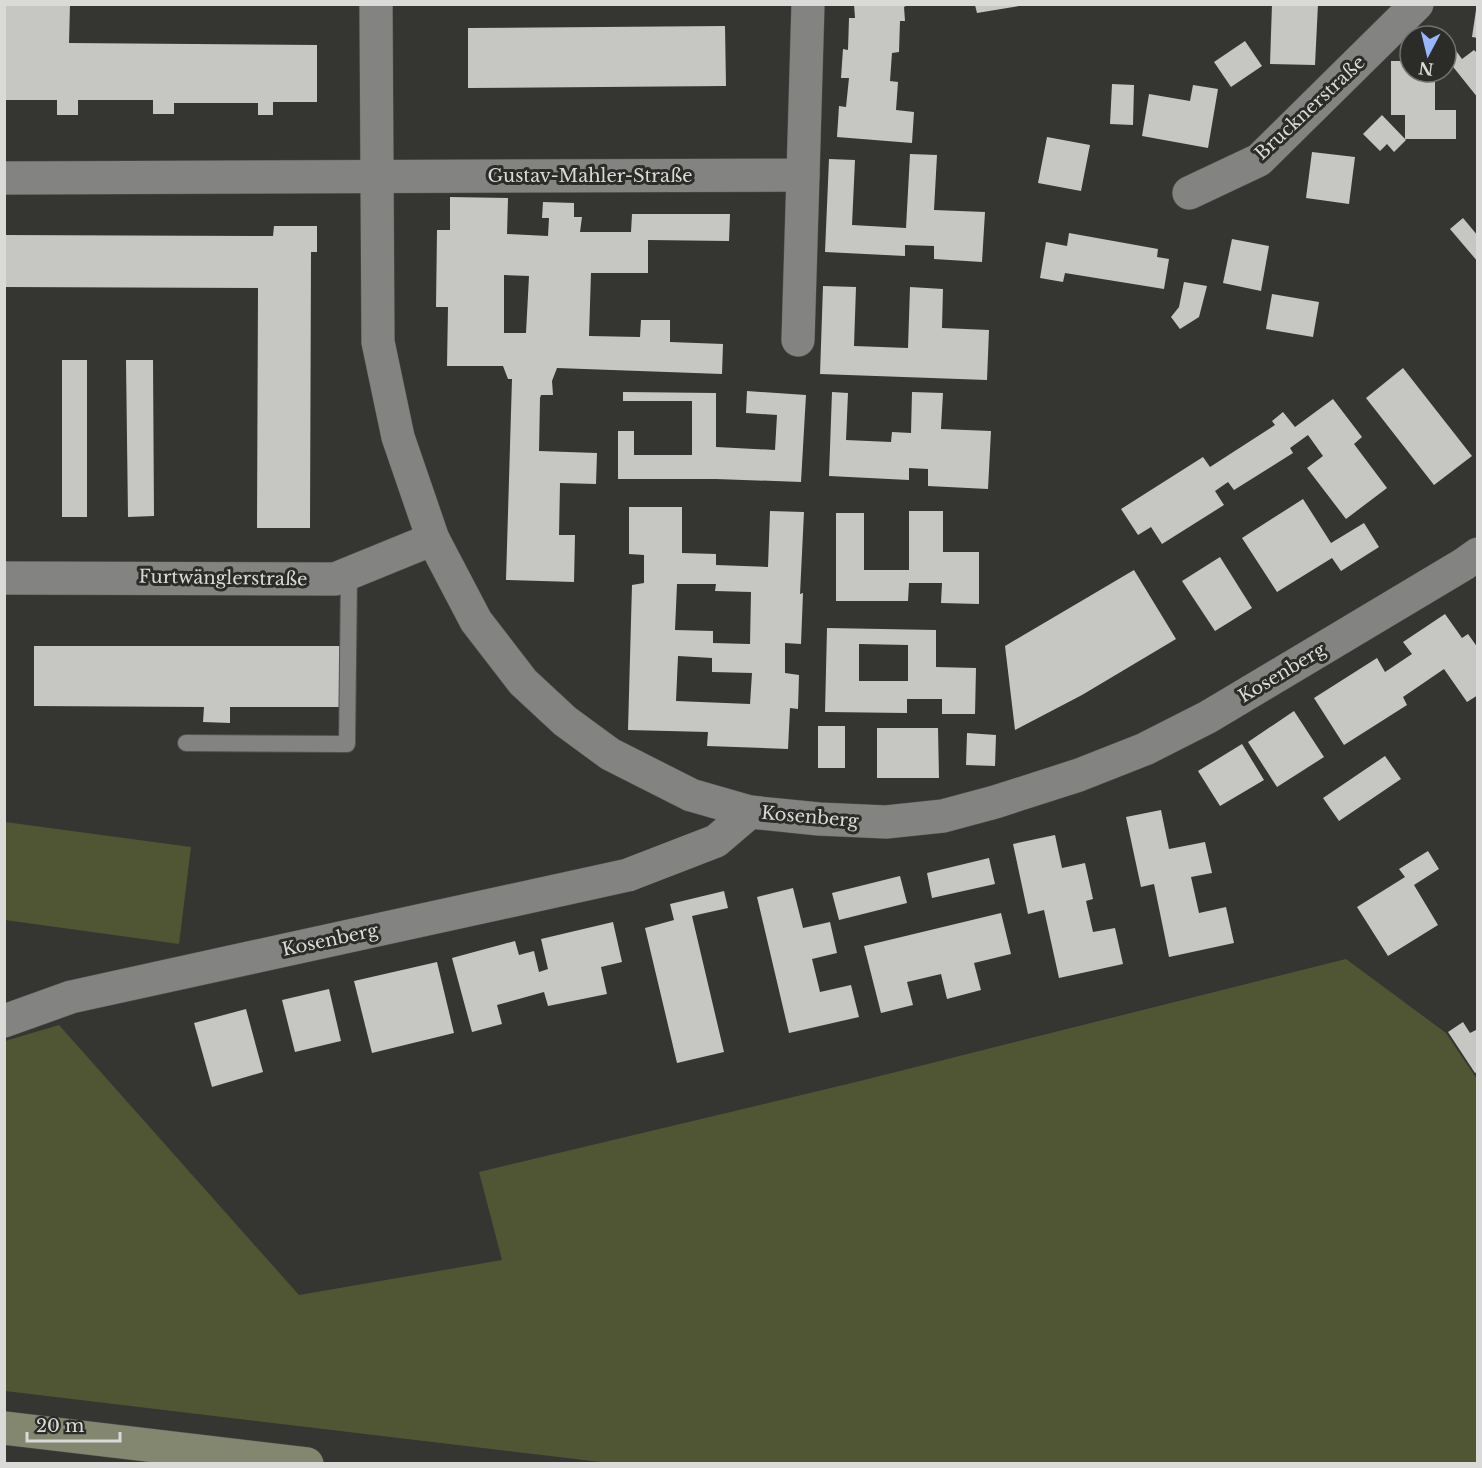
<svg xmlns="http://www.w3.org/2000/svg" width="1482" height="1468" viewBox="0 0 1482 1468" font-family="'Libre Baskerville',serif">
<rect width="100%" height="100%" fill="#353532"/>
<g fill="#505633">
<path d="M5,822L191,847L179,944L5,920Z"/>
<path d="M1346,959L1446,1033L1477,1079V1463L617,1464L5,1391V1041L59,1025L299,1295L502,1260L479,1172L860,1081Z"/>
</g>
<g fill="#c6c7c3" fill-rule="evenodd">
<path d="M4,4H70L69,43L317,45V102H273V115H258V103H174V114H153V100H78V115H57V100H4Z"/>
<path d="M854,4H909L904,7L905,21H900L899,52L892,53L890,81L898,82L896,110L914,112L912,143L837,137L839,106L846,107L849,78H841L843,49L848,50L849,18H855Z"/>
<path d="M1272,4H1318L1315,65L1270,64Z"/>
<path d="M975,5H1018L1019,6L977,13Z"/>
<path d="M1476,10H1478V38L1472,37Z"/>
<path d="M725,26L726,86L468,88V28Z"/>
<path d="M1446,37L1462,59L1474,50L1478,54V98L1446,58Z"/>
<path d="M1245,41L1262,66L1231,87L1214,62Z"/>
<path d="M1391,61H1410V72H1435V110H1456V139H1405V115H1391Z"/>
<path d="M1112,84L1134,85L1133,125L1110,124Z"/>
<path d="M1193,85L1218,89L1208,148L1142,136L1149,94L1190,101Z"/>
<path d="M1382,115L1406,140L1394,152L1387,144L1380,151L1363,134Z"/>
<path d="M1047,137L1090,145L1081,191L1038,183Z"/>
<path d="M1312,152L1355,157L1349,204L1306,198Z"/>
<path d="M910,154L937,155L934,210L985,212L982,262L934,259V246L905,245V256L825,252L829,159L855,160L852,225L906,228Z"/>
<path d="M450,197L508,198L507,234L548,236L549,218H542L543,202L574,203V217H582L580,232H631L632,214H730L729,241L648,240V273H591L589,336L640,337L641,320H670V342L723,344L722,374L557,368L552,381L553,395H541L540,398L539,451L597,453L596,484L560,483L559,535H575L574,582L506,580L512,379H508L503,366H447L448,307H436L437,230H450ZM504,275L529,276L526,333H504Z"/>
<path d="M1463,218L1478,236V262L1450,229Z"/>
<path d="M274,226H317V252H311L310,528H257L258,288L4,287V235L273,236Z"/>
<path d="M1069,233L1158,249L1157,257L1169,259L1164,289L1065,273L1063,282L1040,278L1046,242L1067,246Z"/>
<path d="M1232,239L1269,246L1261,291L1223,283Z"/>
<path d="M1184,282L1207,286L1199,317L1180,329L1171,317L1179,307Z"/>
<path d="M823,286L856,287L854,346L908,348L910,287L943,289L942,328L989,330L987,380L820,374Z"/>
<path d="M1272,294L1319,302L1313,337L1266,329Z"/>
<rect x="62" y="360" width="25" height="157"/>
<path d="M126,360H153L154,516L128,517Z"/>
<path d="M1403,368L1472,456L1434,485L1366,398Z"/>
<path d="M747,391L806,395L801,482L716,479H618V431H634V455H692V401H623V392L716,393V447L775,450L777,415L746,413Z"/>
<path d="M832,392L848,393L846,440L891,442L892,432L911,433L912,392L943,393L941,429L991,431L988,489L928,486V469L909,468V480L829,476Z"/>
<path d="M1333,399L1362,437L1354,444L1387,488L1346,519L1307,468L1323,456L1308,435L1290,448L1293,453L1234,490L1228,482L1215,491L1224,505L1162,544L1151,527L1138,535L1121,509L1203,457L1210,467L1275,425L1272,421L1283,412L1295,427Z"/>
<path d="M1303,499L1331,543L1364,523L1379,547L1341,571L1332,558L1277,592L1242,538Z"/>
<path d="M629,507H682V553L716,554V565L768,567L770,511L804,512L800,594L803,593L801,644L785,643V673L799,675L798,709L790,708L788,749L707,746L708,732L628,730L632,585L644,583V555L629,554ZM677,584H716L715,591L751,592L750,644L713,643V631L675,630ZM678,656L712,658V672L752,673L750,704L676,701Z"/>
<path d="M909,511H943V552H979V604L941,603L942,583H909L908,601H836V513H864V570H909Z"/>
<path d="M1220,557L1252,608L1215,631L1182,581Z"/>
<path d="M1134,570L1176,639L1082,695L1015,730L1005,646Z"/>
<path d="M1445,614L1462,638L1468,634L1478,648V695L1467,702L1444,669L1403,697L1407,705L1344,745L1314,698L1377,658L1385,672L1412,654L1403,642Z"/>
<path d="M827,628L936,630V667L976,668L975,714H942V699H907V713L825,712ZM859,644L908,645V681H859Z"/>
<path d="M34,646H341V707H230V723L203,722L204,707L34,706Z"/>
<path d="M1294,711L1324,757L1277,787L1248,742Z"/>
<rect x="818" y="726" width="27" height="42"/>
<path d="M877,728H938L939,778H877Z"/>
<path d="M967,733L996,735L995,766L966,765Z"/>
<path d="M1242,744L1264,780L1220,806L1198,771Z"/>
<path d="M1385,756L1401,779L1339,821L1323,798Z"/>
<path d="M1161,810L1169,849L1205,842L1212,873L1191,877L1199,913L1226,907L1234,943L1169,957L1154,884L1141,887L1126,817Z"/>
<path d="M1055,835L1062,868L1085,863L1093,899L1086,901L1093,932L1115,928L1123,964L1059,978L1044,910L1028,914L1013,844Z"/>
<path d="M1428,851L1439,869L1414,885L1438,925L1388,956L1357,907L1405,877L1399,869Z"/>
<path d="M989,858L995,884L932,898L927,873Z"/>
<path d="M900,876L907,903L839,920L832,893Z"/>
<path d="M793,888L803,928L830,922L837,953L812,959L820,992L851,985L859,1017L789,1033L757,897Z"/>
<path d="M724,891L728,908L692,916L724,1052L677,1063L645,928L674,920L670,904Z"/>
<path d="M1001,913L1011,954L974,963L981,990L947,999L941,974L907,982L913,1005L881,1013L864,946Z"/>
<path d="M613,922L622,962L601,967L607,994L548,1006L544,992L497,1005L502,1024L472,1032L452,958L515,941L519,955L534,951L539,972L548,969L541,939Z"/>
<path d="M437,962L454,1033L372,1053L354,981Z"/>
<path d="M329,989L341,1041L295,1052L282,1000Z"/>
<path d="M246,1009L263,1072L212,1087L194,1023Z"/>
<path d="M1463,1022L1470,1033L1478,1029V1071L1475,1073L1448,1032Z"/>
</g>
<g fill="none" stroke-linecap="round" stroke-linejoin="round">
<defs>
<path id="lane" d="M186,743L347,744L349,573"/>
<g id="street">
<path d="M376,4L378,342L398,437L433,539L476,621L523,682L565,721L610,754L691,795L750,812L819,819L886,822L943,816L995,802L1079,775L1145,749L1208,717L1464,564L1478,554"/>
<path d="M4,178L803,175L808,4"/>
<path d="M1189,193L1259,160L1417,4"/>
<path d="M798,340L803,175"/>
<path d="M4,578L335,579L433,539"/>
<path d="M4,1021L71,997L628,875L716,841L750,812"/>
</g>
<path id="secondary" d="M4,1428L307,1464"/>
</defs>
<use href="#lane" stroke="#51524f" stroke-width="18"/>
<use href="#street" stroke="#51524f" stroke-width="34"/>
<use href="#secondary" stroke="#51524f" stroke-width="34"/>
<use href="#lane" stroke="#838481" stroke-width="16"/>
<use href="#street" stroke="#838481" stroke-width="33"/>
<use href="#secondary" stroke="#838770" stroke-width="33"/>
</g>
<g text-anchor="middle" stroke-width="6" stroke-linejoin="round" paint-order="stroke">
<g font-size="18" fill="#dadad8" stroke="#2b2b28">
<text transform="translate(1310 108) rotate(-43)" y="6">Brucknerstraße</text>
<text x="590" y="182">Gustav-Mahler-Straße</text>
<text transform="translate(223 578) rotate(1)" y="6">Furtwänglerstraße</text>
<text transform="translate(1282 673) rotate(-31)" y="6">Kosenberg</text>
<text transform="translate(810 817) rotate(5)" y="6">Kosenberg</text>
<text transform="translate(330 940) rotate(-12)" y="6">Kosenberg</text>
</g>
</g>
<rect width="1482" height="1468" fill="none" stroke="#dadad8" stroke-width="12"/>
<g transform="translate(1428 54) rotate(187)"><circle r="28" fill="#2b2b28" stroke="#71716e" stroke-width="1.5"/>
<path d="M0-4.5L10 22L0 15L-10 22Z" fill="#97b6fd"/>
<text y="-9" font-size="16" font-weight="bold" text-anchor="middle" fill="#dadad8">N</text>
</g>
<path d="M27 1432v9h93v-9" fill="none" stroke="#dadad8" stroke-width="3"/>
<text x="36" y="1432" font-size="18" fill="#dadad8" stroke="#2b2b28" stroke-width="4.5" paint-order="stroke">20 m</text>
</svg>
